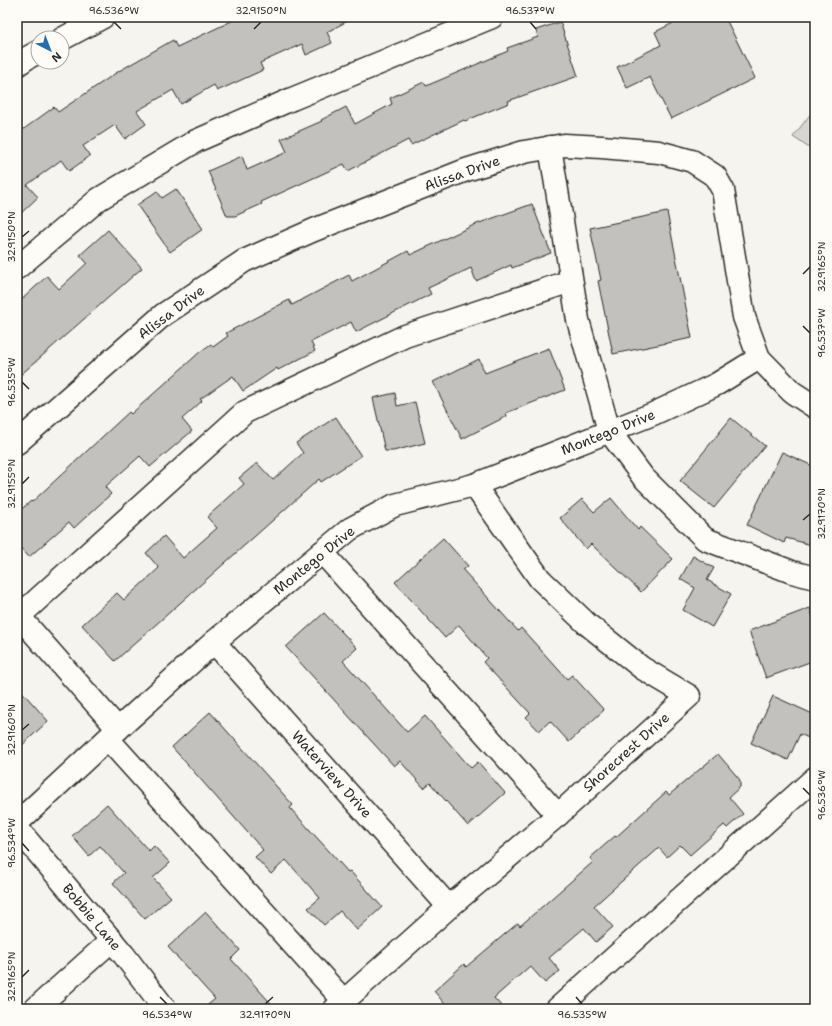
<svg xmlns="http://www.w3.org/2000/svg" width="832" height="1026" viewBox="0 0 832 1026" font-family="'Shantell Sans',sans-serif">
<rect width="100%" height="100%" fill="#f5f4ef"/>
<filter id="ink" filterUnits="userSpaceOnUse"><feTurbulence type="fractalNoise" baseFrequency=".025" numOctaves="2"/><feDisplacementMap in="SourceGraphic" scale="8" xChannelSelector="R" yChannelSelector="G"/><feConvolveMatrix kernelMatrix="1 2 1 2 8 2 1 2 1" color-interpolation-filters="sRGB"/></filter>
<g filter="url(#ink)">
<path fill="#d7d6d2" stroke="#81807e" d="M815,108V152L793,137Z"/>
<g fill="#c2c1be" stroke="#2b2b2b">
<path d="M240,17H355L327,32L332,43L306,55L302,44L260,63L263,70L217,91L214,85L181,104L173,90L137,111L146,124L125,139L115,125L83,146L90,156L69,171L61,160L27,185L38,197L17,217V134L54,107L58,112L119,71L173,40L177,47Z"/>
<path d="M685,17H725L755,78L671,119L650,77L627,88L617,67L661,45L655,32Z"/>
<path d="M560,22L578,76L508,101L509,103L465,121L464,120L411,145L408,140L348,171L344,164L261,202L262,204L235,216H227L208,171L242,156L247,170L287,152L281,139L322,121L321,120L346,107L355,124L392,104L390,98L424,82L426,86L508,51L507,48L538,37L536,30Z"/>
<path d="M176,189L203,229L170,252L137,205L157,191L162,198Z"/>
<path d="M532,204L551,253L512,268L511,265L476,281L471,268L428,288L431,294L356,332L351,322L311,342L315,351L278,370L277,368L243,391L233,376L200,399L202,401L182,419L192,431L150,467L140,456L105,487L111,494L74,528L69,522L29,557L17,544V513L31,501L32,502L129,412L131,414L201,351L211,344L213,347L228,336L226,333L289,300L292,305L349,275L352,281L408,251L410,255L474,225Z"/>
<path d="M667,212L692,338L613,354L598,281L601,280L590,228Z"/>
<path d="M108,230L142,268L17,378V304L47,276L59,289L87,263L80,255Z"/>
<path d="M549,348L565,390L506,413L507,416L462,439L433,382L479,359L485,373Z"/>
<path d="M395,393L397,406L415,402L425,443L393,451H385L373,398Z"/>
<path d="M336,417L361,456L321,482L319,479L115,661L82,625L117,593L124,600L159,568L146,553L164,536L183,558L217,528L207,517L244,484L239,478L257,463L273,480L303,453L296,443Z"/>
<path d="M731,418L765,446L714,508L680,481Z"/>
<path d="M782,452L815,467V546L786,538L784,543L747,525Z"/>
<path d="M611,498L638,530L640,527L673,559L641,592L591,544L586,549L560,518L582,499L594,512Z"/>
<path d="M443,538L468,566L463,570L518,631L521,628L567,679L572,675L604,710L569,742L550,721L539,731L526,717L530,713L483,662L487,658L459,625L445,638L395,582Z"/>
<path d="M693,556L714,568L707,580L731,594L712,627L683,610L695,588L680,579Z"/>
<path d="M810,608L815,623V642L810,644L815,660L766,678L749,631Z"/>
<path d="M324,613L357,648L343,661L407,732L425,716L471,768L478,762L505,793L468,826L430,783L424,788L400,761L394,766L286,647Z"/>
<path d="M17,686L48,721L17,750Z"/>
<path d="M773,696L815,715V741L800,734L788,760L751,743Z"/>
<path d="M210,712L293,805L290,808L348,872L350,871L382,907L357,930L340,911L324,925L308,908L320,898L286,860L271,874L255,857L263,850L172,747Z"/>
<path d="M718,754L740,780V787L729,797L743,814L727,828L724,825L690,855L680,845L667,857L659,848L594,906L613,927L596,942L584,928L549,958L560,971L545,983L530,966L494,998L504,1009H449L434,991L464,964L466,967L518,923L520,926L593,862L590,858L615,836L616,837L666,792L669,795Z"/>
<path d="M107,804L149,851L154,846L170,863L153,878L171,897L145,919L113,883L124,873L100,846L89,856L72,836Z"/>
<path d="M206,912L240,950L231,959L276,1009H203L215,999L168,947Z"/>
</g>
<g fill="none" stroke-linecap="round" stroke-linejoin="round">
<defs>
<g id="minor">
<path d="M62,39L103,17"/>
<path d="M17,65L27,58L38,52"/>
<path d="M550,147L578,320L609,431L643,477L705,539L792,572L815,578"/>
<path d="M17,268L99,199L196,141L292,99L492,17"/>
<path d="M17,443L163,315L244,261L314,230L466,170L524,152L564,145L602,147L659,152L692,161L715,176L723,190L744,317L759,358L792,392L815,407"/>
<path d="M322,552L558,815"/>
<path d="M17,614L118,729"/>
<path d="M17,618L245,412L405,336L571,281"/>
<path d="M214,642L449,907"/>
<path d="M108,739L344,1001"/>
<path d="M17,823L118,729L214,642L350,529L395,505L474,485L653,414L717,384L759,358"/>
<path d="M17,828L124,955L165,1009"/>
<path d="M35,1009L112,940"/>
<path d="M335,1009L449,907L558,815L689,696L642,668L587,624L540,579L474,485"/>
<path d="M557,1009L815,778"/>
</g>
</defs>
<use href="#minor" stroke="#2b2b2b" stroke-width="25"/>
<use href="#minor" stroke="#fdfcf7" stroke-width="22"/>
</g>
</g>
<path fill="none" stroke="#2b2b2b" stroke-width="1.5" d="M114,22L121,29M530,22L536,29M254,29L261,22M22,237L29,231M803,274L810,267M803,326L810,333M22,382L29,389M22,484L29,477M803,520L810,514M22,730L29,724M803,788L810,795M22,843L29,851M22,977L29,970M160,997L167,1004M576,997L582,1004M265,1004L273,997"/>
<g text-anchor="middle" stroke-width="3.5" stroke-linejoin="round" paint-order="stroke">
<g font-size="14" fill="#2b2b2b" stroke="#fdfcf7">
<text transform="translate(462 173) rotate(-20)" y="5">Alissa Drive</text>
<text transform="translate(171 312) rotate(-37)" y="5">Alissa Drive</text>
<text transform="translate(608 432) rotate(-22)" y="5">Montego Drive</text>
<text transform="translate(314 560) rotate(-39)" y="5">Montego Drive</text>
<text transform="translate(626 752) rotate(-42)" y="5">Shorecrest Drive</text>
<text transform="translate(332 774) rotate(48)" y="5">Waterview Drive</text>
<text transform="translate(92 917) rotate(50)" y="5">Bobbie Lane</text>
</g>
</g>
<rect width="832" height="1026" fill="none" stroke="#fdfcf7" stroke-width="44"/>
<g transform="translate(50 50) rotate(138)"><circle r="19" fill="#fdfcf7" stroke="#a9a8a5"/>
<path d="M0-3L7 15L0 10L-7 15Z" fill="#1f6fb2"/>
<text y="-6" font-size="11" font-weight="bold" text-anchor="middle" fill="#2b2b2b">N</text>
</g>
<rect x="22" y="22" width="788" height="982" fill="none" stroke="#2b2b2b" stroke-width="1.5"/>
<g font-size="10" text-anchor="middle" fill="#2b2b2b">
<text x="114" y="14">96.536°W</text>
<text x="261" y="14">32.9150°N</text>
<text x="530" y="14">96.537°W</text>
<text transform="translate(11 237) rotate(-90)" y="4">32.9150°N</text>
<text transform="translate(821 267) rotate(-90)" y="4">32.9165°N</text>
<text transform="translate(821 333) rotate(-90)" y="4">96.537°W</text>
<text transform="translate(11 382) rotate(-90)" y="4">96.535°W</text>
<text transform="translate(11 484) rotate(-90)" y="4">32.9155°N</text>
<text transform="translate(821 514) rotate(-90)" y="4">32.9170°N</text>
<text transform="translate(11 730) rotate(-90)" y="4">32.9160°N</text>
<text transform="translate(821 795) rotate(-90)" y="4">96.536°W</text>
<text transform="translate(11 843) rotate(-90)" y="4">96.534°W</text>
<text transform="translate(11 977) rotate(-90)" y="4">32.9165°N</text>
<text x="167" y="1018">96.534°W</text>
<text x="265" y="1018">32.9170°N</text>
<text x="582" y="1018">96.535°W</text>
</g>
</svg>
